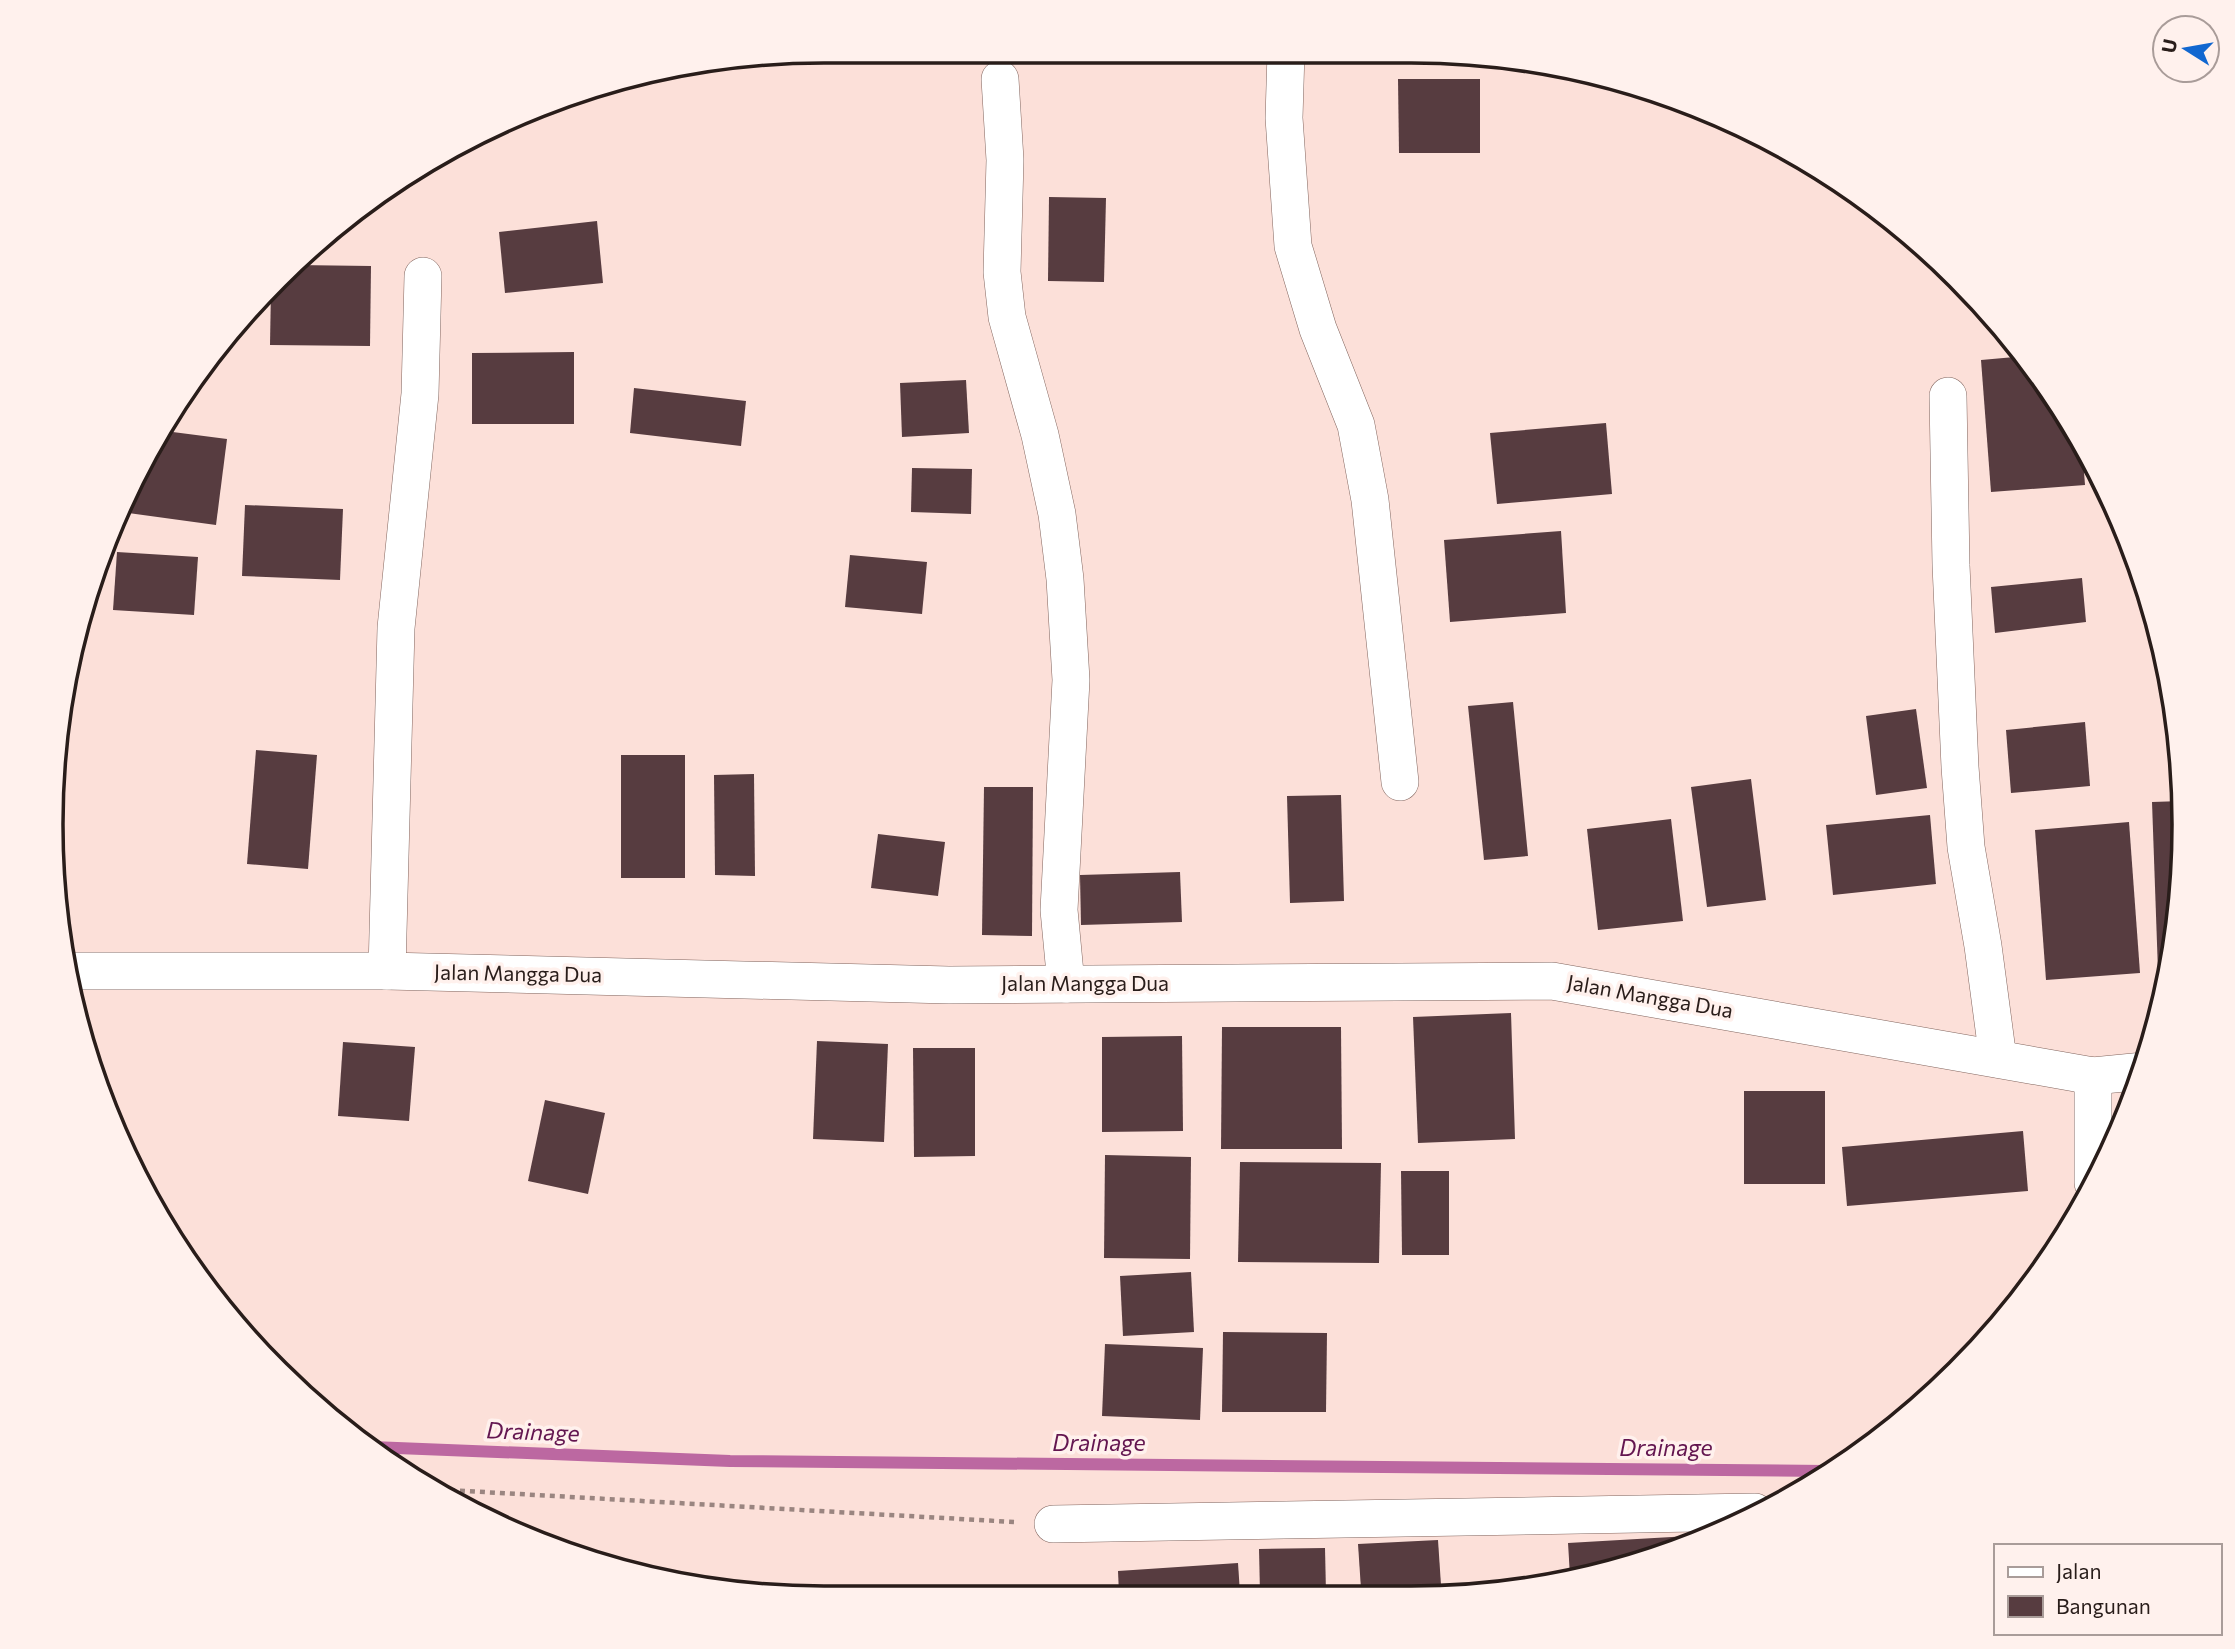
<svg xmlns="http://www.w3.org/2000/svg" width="2235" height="1649" viewBox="0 0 2235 1649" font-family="Commissioner,sans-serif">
<rect width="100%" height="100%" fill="#fce0d9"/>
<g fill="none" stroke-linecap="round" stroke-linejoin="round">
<path stroke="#bc68a1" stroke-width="12" d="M372,1447L730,1461L1826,1471"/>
</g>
<g fill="#573c40">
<path d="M1398,79H1480V153H1399Z"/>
<path d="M1049,197L1106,198L1104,282L1048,281Z"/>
<path d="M597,221L603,283L505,293L499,232Z"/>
<path d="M296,265L371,266L370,346L270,345L271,288Z"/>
<path d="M574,352V424H472V353Z"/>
<path d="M2026,356L2082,446L2085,485L1991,492L1981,360Z"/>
<path d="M966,380L969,433L902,437L900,383Z"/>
<path d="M634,388L746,401L741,446L630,433Z"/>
<path d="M1606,423L1612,494L1497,504L1490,433Z"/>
<path d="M165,431L227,439L216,525L121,512L131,482Z"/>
<path d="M912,468L972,469L971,514L911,512Z"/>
<path d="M245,505L343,509L340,580L242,576Z"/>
<path d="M1561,531L1566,613L1450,622L1444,540Z"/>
<path d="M117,552L198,557L194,615L113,610Z"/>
<path d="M850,555L927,562L922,614L845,607Z"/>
<path d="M2082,578L2086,622L1995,633L1991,587Z"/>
<path d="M1513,702L1528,856L1484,860L1468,706Z"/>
<path d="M1916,709L1927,788L1876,795L1866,716Z"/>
<path d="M2085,722L2090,786L2011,793L2006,730Z"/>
<path d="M256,750L317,755L308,869L247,864Z"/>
<rect x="621" y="755" width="64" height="123"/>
<path d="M754,774L755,876L715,875L714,775Z"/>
<path d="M1751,779L1766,900L1707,907L1691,787Z"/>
<path d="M984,787H1033L1032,936L982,935Z"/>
<path d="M1341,795L1344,901L1290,903L1287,796Z"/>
<path d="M2182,801L2178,926L2159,1000L2152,802Z"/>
<path d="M1930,815L1936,884L1833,895L1826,825Z"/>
<path d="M1671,819L1683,921L1598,930L1587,829Z"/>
<path d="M2129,822L2140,973L2046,980L2035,830Z"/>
<path d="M878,834L945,842L938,896L871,888Z"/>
<path d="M1180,872L1182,922L1081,925L1080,875Z"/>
<path d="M1511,1013L1515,1139L1418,1143L1413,1017Z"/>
<path d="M1222,1027H1341L1342,1149H1221Z"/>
<path d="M1182,1036L1183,1131L1102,1132V1037Z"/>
<path d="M817,1041L888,1044L884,1142L813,1139Z"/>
<path d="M343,1042L415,1047L409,1121L338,1116Z"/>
<path d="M913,1048H975V1156L914,1157Z"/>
<rect x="1744" y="1091" width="81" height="93"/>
<path d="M545,1100L605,1113L588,1194L528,1181Z"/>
<path d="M2023,1131L2028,1191L1847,1206L1842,1147Z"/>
<path d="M1105,1155L1191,1157L1190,1259L1104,1258Z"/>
<path d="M1240,1162L1381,1163L1379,1263L1238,1262Z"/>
<path d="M1401,1171H1449V1255H1402Z"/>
<path d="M1191,1272L1194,1332L1123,1336L1120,1276Z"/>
<path d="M1223,1332L1327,1333L1326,1412H1222Z"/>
<path d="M1105,1344L1203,1348L1200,1420L1102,1416Z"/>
<path d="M1689,1536L1690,1544L1570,1576L1568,1543Z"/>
<path d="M1438,1540L1441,1585L1361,1589L1358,1544Z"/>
<path d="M1325,1548L1326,1593H1260L1259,1549Z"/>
<path d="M1238,1563L1240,1593L1119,1594L1118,1571Z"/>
<path d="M1015,1588L1016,1595H959L958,1593Z"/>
</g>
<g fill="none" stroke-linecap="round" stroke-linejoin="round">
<defs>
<g id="minor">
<path d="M1286,52L1284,118L1293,246L1318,329L1356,425L1370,500L1400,782"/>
<path d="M1000,79L1005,160L1002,272L1007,317L1040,435L1057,514L1065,579L1071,680L1059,910L1066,984"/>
<path d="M1948,396L1951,565L1960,767L1966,847L1983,946L1998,1059"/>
<path d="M68,971H387L949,985L1552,981L2093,1076L2144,1071"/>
<path d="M387,971L396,628L420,394L423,276"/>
<path d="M2093,1076V1183"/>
<path d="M1053,1524L1755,1512"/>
</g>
</defs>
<use href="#minor" stroke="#82655e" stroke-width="38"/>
<path stroke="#9a8580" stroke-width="4.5" stroke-dasharray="5 5" stroke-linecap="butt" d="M430,1489L1014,1522"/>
<use href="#minor" stroke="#fff" stroke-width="37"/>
</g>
<g text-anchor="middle" stroke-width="7" stroke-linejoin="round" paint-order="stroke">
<g font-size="21" fill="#291d1a" stroke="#fff1ed">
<text transform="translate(518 974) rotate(1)" y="7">Jalan Mangga Dua</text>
<text x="1085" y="991">Jalan Mangga Dua</text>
<text transform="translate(1650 997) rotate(10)" y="7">Jalan Mangga Dua</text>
</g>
<g font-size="23" font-style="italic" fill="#631650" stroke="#fff1ed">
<text transform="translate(533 1432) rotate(2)" y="8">Drainage</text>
<text x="1099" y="1451">Drainage</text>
<text x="1666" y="1456">Drainage</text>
</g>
</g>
<path d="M0 0H2235V1649H0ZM824 63H1411A761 761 0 0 1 2172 824V825A761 761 0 0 1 1411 1586H824A761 761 0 0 1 63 825V824A761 761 0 0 1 824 63Z" fill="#fff1ed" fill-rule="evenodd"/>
<path fill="none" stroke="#291d1a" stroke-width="3.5" d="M824 63H1411A761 761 0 0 1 2172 824V825A761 761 0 0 1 1411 1586H824A761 761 0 0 1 63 825V824A761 761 0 0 1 824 63Z"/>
<rect x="1994" y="1544" width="228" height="91" fill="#fff1ed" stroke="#a99c99" stroke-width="2"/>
<rect x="2008" y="1567" width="35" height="10" fill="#ffffff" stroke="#a99c99" stroke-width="2"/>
<text x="2056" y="1579" font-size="21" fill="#291d1a">Jalan</text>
<rect x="2008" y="1596" width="35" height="21" fill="#573c40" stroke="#a99c99" stroke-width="2"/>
<text x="2056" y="1614" font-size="21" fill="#291d1a">Bangunan</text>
<g transform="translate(2186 49) rotate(281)"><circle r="33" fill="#fff1ed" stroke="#a99c99" stroke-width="2"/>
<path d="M0-5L12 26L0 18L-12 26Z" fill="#1167d0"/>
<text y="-10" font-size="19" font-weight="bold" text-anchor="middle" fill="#291d1a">U</text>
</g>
</svg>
